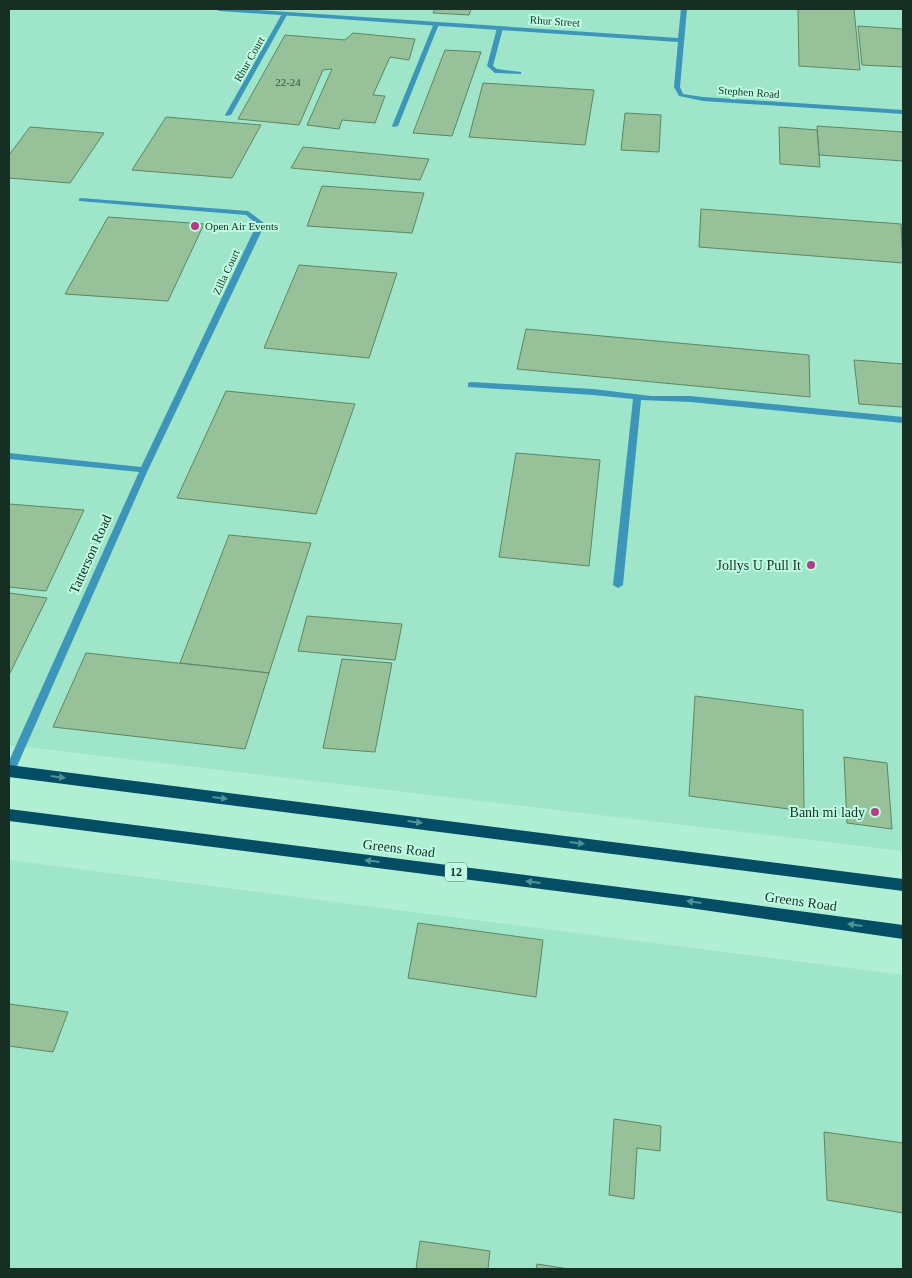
<svg xmlns="http://www.w3.org/2000/svg" width="912" height="1278" viewBox="0 0 912 1278" font-family="'Times New Roman',serif">
<rect width="100%" height="100%" fill="#b1efd5"/>
<g fill="#9ee5c9">
<path d="M9,9H903V851L9,745Z"/>
<path d="M9,860L903,975V1269H9Z"/>
</g>
<g fill="#96c199" stroke="#5d8661">
<path d="M435,9H471L469,15L433,13Z"/>
<path d="M798,9H854L860,70L799,66Z"/>
<path d="M858,26L903,29V67L862,65Z"/>
<path d="M353,33L415,39L409,60L390,57L373,95L385,96L375,123L342,120L339,129L307,125L332,69L323,70L299,125L238,119L285,35L345,40Z"/>
<path d="M445,50L481,52L452,136L413,133Z"/>
<path d="M483,83L594,90L585,145L469,137Z"/>
<path d="M625,113L661,115L659,152L621,150Z"/>
<path d="M166,117L261,125L232,178L132,170Z"/>
<path d="M817,126L903,132V161L819,155Z"/>
<path d="M30,127L104,133L70,183L9,178V155Z"/>
<path d="M779,127L817,130L820,167L780,164Z"/>
<path d="M303,147L429,159L420,180L291,168Z"/>
<path d="M322,186L424,193L412,233L307,226Z"/>
<path d="M701,209L901,224L903,263L699,247Z"/>
<path d="M108,217L204,224L168,301L65,294Z"/>
<path d="M299,265L397,273L369,358L264,348Z"/>
<path d="M526,329L809,355L810,397L517,369Z"/>
<path d="M854,360L903,364V407L859,404Z"/>
<path d="M226,391L355,404L316,514L177,498Z"/>
<path d="M516,453L600,460L589,566L499,557Z"/>
<path d="M9,504L84,510L46,591L9,587Z"/>
<path d="M229,535L311,543L269,673L180,663Z"/>
<path d="M9,593L47,598L9,675Z"/>
<path d="M307,616L402,624L395,660L298,651Z"/>
<path d="M86,653L269,673L245,749L53,727Z"/>
<path d="M342,659L392,663L375,752L323,748Z"/>
<path d="M695,696L803,710L804,811L689,796Z"/>
<path d="M844,757L887,763L892,829L847,823Z"/>
<path d="M418,923L543,940L536,997L408,978Z"/>
<path d="M9,1004L68,1012L53,1052L9,1046Z"/>
<path d="M614,1119L661,1126L660,1151L637,1148L634,1199L609,1195Z"/>
<path d="M824,1132L903,1143V1213L827,1200Z"/>
<path d="M420,1241L490,1251L488,1269H416Z"/>
<path d="M537,1264L569,1269H536Z"/>
</g>
<g fill="none" stroke-linecap="round" stroke-linejoin="round">
<g fill="#3c96b9" fill-rule="evenodd">
<path d="M283,12L288,13L231,115L226,116L225,115Z"/>
<path d="M434,23L439,24L398,126L393,127L392,126Z"/>
<path d="M500,26L503,28L493,66L497,69L521,72V74L495,73L487,66L497,28Z"/>
<path d="M471,382L593,389L651,396H690L903,417V423L690,402L641,400L623,585L618,588L613,585L633,399L593,395L468,387V383Z"/>
</g>
<g fill="#3c96b9" fill-rule="evenodd">
<path d="M216,9H241L678,38L681,9H687L680,87L683,94L703,97L903,110V114L703,101L679,96L674,87L678,42L219,11Z"/>
<path d="M81,198L248,211L265,224L148,470L14,773L13,776L9,777V761L139,472L9,459V453L141,467L257,224L246,215L79,201V199Z"/>
</g>
<g fill="#034e65" fill-rule="evenodd">
<path d="M9,765L903,879V891L9,777Z"/>
<path d="M9,809L689,896L903,925V939L689,908L9,821Z"/>
</g>
</g>
<defs><path id="oneway-solid" d="M-6-.8H1V-3.2L6.5 0L1 3.2V.8H-6Z" transform="scale(1.25)"/></defs>
<g fill="#4e9497">
<use href="#oneway-solid" transform="translate(58 777) rotate(7)"/>
<use href="#oneway-solid" transform="translate(220 798) rotate(7)"/>
<use href="#oneway-solid" transform="translate(415 822) rotate(7)"/>
<use href="#oneway-solid" transform="translate(577 843) rotate(7)"/>
<use href="#oneway-solid" transform="translate(372 861) rotate(-173)"/>
<use href="#oneway-solid" transform="translate(533 882) rotate(-173)"/>
<use href="#oneway-solid" transform="translate(694 902) rotate(-172)"/>
<use href="#oneway-solid" transform="translate(855 925) rotate(-172)"/>
</g>
<g fill="#b83986" stroke="#befde2" stroke-width="2">
<circle cx="195" cy="226" r="5"/>
<circle cx="811" cy="565" r="5"/>
<circle cx="875" cy="812" r="5"/>
</g>
<g text-anchor="middle" stroke-width="4" stroke-linejoin="round" paint-order="stroke">
<g font-size="11" fill="#162f25" stroke="#befde2">
<text transform="translate(555 21) rotate(4)" y="4">Rhur Street</text>
<text transform="translate(249 59) rotate(-60)" y="4">Rhur Court</text>
<text transform="translate(749 92) rotate(4)" y="4">Stephen Road</text>
<text transform="translate(226 272) rotate(-65)" y="4">Zilla Court</text>
</g>
<g font-size="11" fill="#365442">
<text x="288" y="86">22-24</text>
</g>
<g font-size="11" fill="#162f25" stroke="#befde2" text-anchor="start">
<text x="205" y="230">Open Air Events</text>
</g>
<rect fill="#befde2" stroke="#486d5e" stroke-width="1" x="445" y="862.5" width="22" height="19" rx="4"/>
<g font-size="12" font-weight="bold" fill="#162f25">
<text x="456" y="876">12</text>
</g>
<g font-size="14" fill="#162f25" stroke="#befde2">
<text transform="translate(90 554) rotate(-66)" y="5">Tatterson Road</text>
<text transform="translate(399 848) rotate(7)" y="5">Greens Road</text>
<text transform="translate(801 901) rotate(8)" y="5">Greens Road</text>
</g>
<g font-size="14" fill="#162f25" stroke="#befde2" text-anchor="end">
<text x="801" y="570">Jollys U Pull It</text>
<text x="865" y="817">Banh mi lady</text>
</g>
</g>
<rect width="912" height="1278" fill="none" stroke="#162f25" stroke-width="20"/>
</svg>
